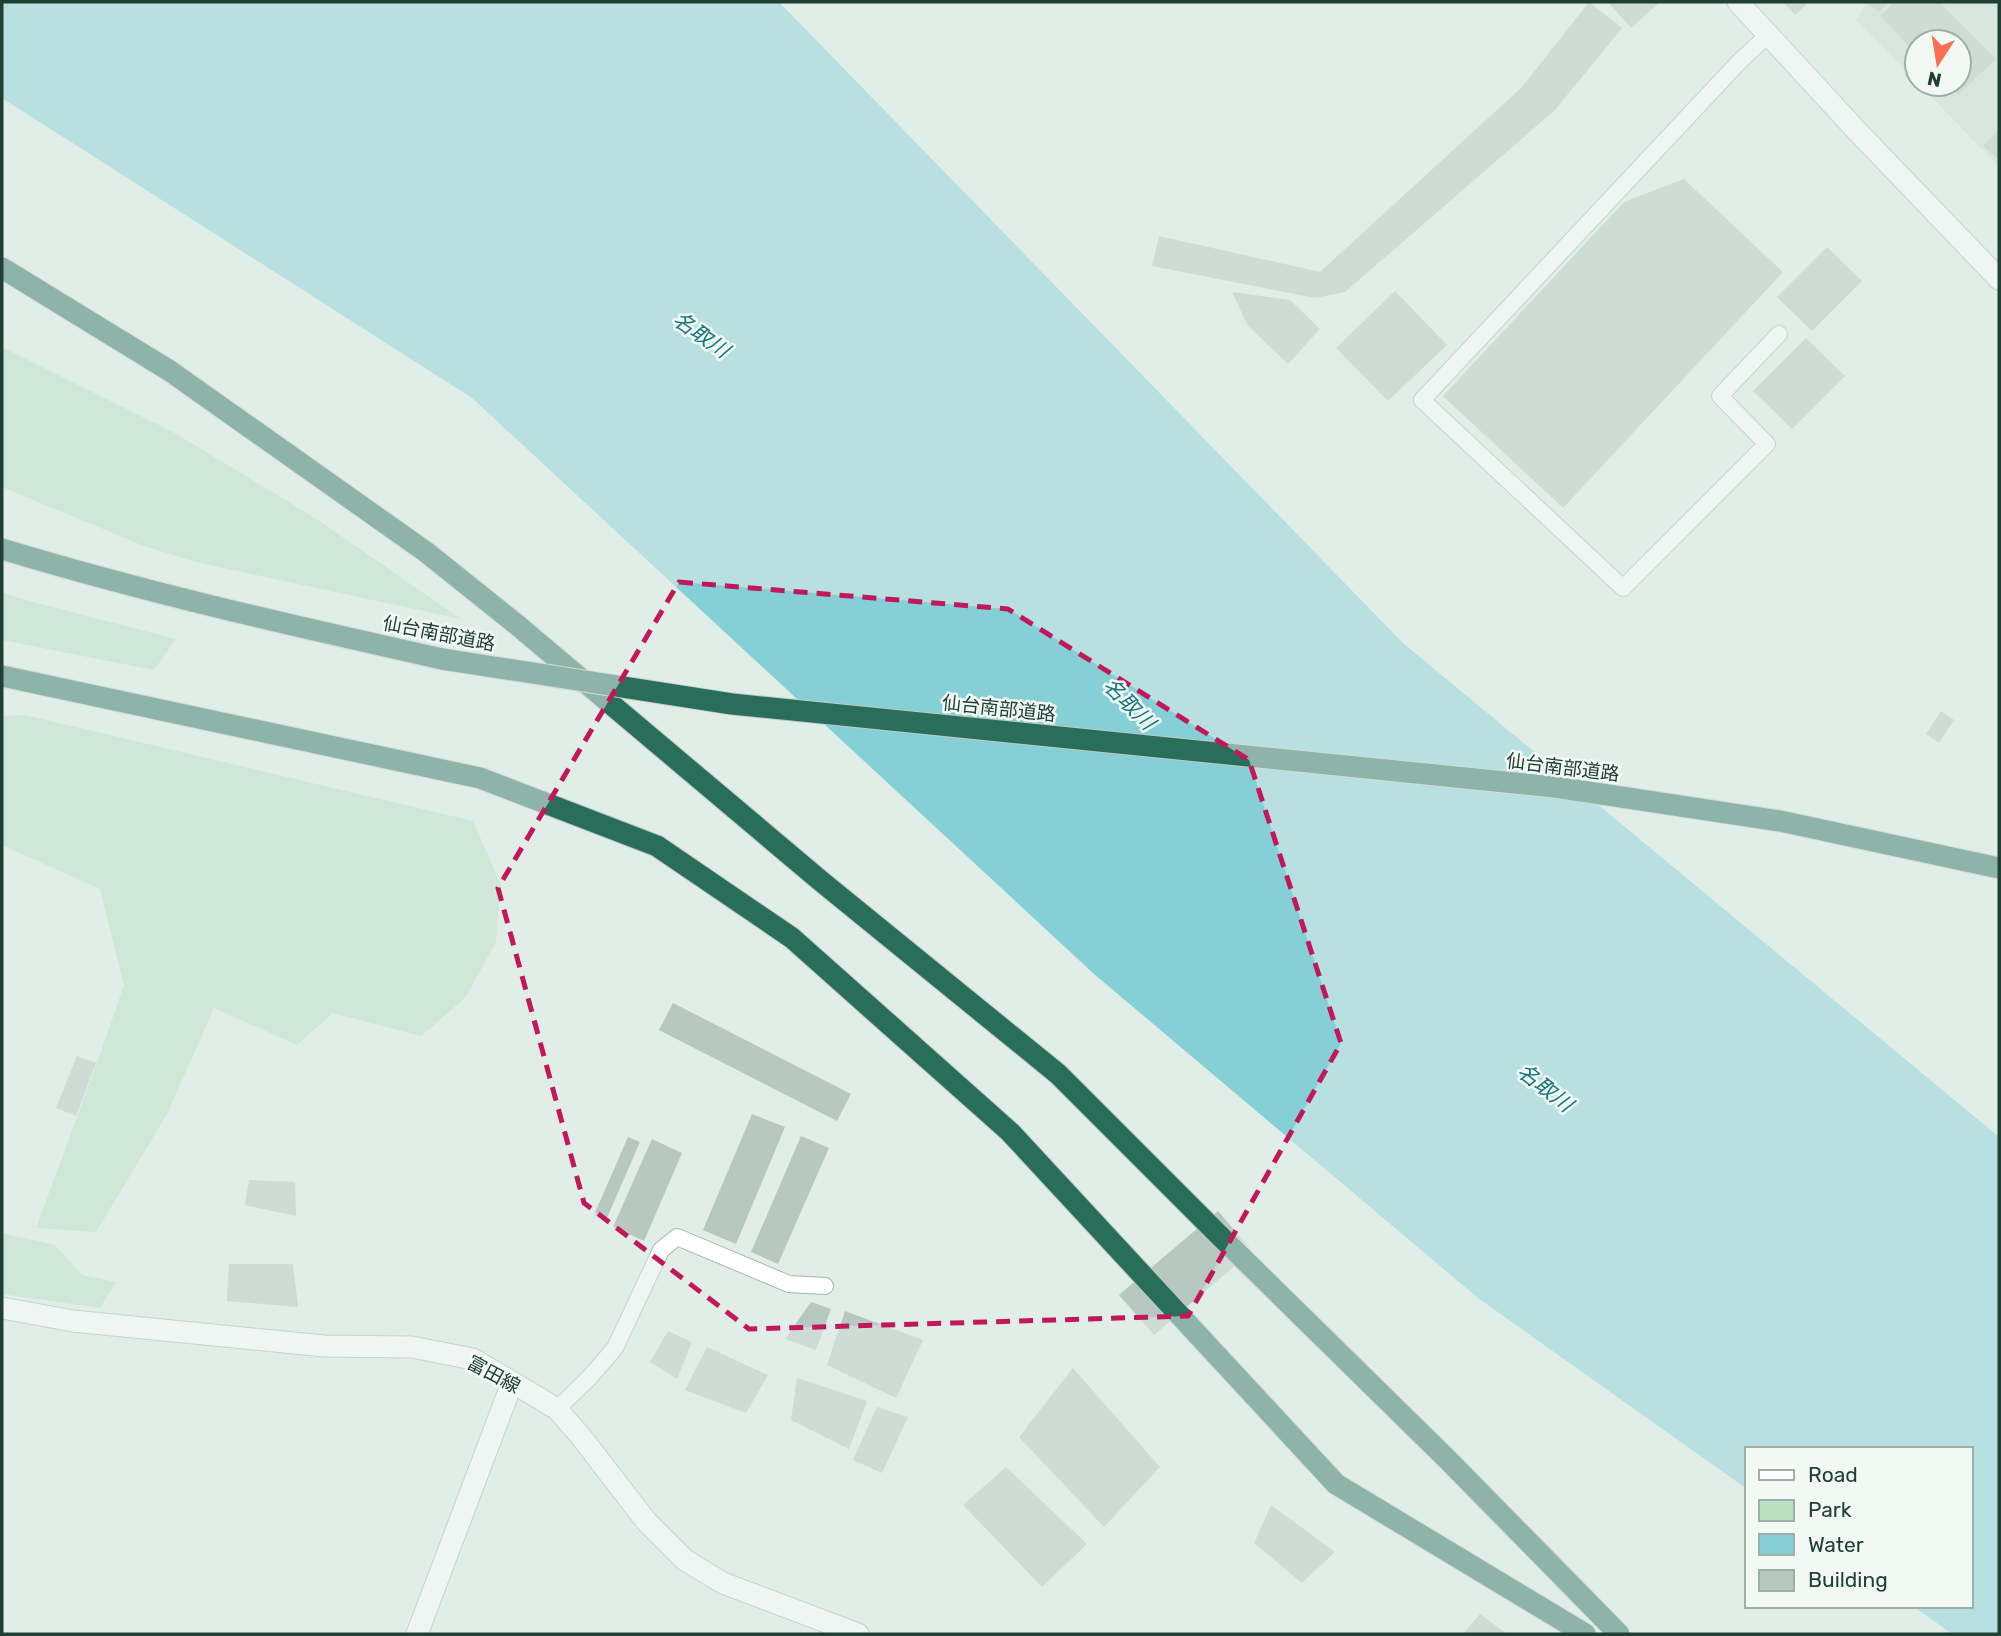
<svg xmlns="http://www.w3.org/2000/svg" width="2001" height="1636" viewBox="0 0 2001 1636" font-family="Rubik,'Noto Sans JP',sans-serif">
<rect width="100%" height="100%" fill="#e1ede7"/>
<path fill="#cfddd6" d="M1867,2H1999V167L1919,84H1959V42H1917V82L1856,20Z"/>
<g fill="#b9e0c0">
<path d="M2,347L173,432L315,518L461,619L196,562L144,546L2,487Z"/>
<path d="M2,592L25,600L176,639L154,670L2,640Z"/>
<path d="M25,715L473,821L500,883L496,942L465,998L421,1036L333,1013L297,1045L214,1008L167,1114L96,1232L36,1228L97,1063L124,985L100,889L2,845V716Z"/>
<path d="M2,1233L55,1245L82,1275L116,1282L100,1308L2,1294Z"/>
</g>
<path fill="#85d0d7" d="M2,2H779L1403,643L1999,1137V1634H1952L1913,1606H1971V1449H1747V1489L1478,1298L1094,974L472,398L2,98Z"/>
<g fill="#b6c8c0">
<path d="M1589,2L1622,28L1555,110L1345,292L1315,298L1152,266L1159,236L1320,272L1522,87Z"/>
<path d="M1608,2H1660L1631,28Z"/>
<path d="M1783,2H1805L1807,4L1795,15Z"/>
<path d="M1866,2H1889L1879,12Z"/>
<path d="M1895,2H1939L1996,59L1958,95L1947,84H1959V42H1917V54L1880,16Z"/>
<path d="M1999,129V160L1983,146Z"/>
<path d="M1684,179L1783,272L1563,508L1443,396L1624,202Z"/>
<path d="M1827,247L1862,281L1812,331L1777,297Z"/>
<path d="M1395,291L1447,345L1388,401L1336,348Z"/>
<path d="M1232,292L1290,300L1320,329L1288,364L1248,326Z"/>
<path d="M1806,338L1845,376L1792,429L1753,391Z"/>
<path d="M1941,711L1954,720L1939,743L1926,734Z"/>
<path d="M673,1003L851,1094L837,1121L659,1030Z"/>
<path d="M77,1056L96,1063L76,1116L56,1108Z"/>
<path d="M752,1114L785,1127L736,1244L703,1230Z"/>
<path d="M801,1136L829,1148L778,1264L751,1252Z"/>
<path d="M628,1137L640,1142L606,1220L594,1215Z"/>
<path d="M652,1139L682,1153L644,1241L613,1227Z"/>
<path d="M249,1180L295,1182L296,1216L245,1205Z"/>
<path d="M1218,1211L1252,1251L1154,1335L1119,1295Z"/>
<path d="M229,1264H293L298,1307L227,1301Z"/>
<path d="M811,1302L831,1309L816,1350L785,1339Z"/>
<path d="M845,1311L923,1340L896,1398L827,1365Z"/>
<path d="M668,1331L692,1342L677,1379L650,1362Z"/>
<path d="M707,1347L768,1375L746,1413L685,1390Z"/>
<path d="M1073,1368L1160,1467L1104,1527L1019,1437Z"/>
<path d="M797,1378L867,1401L849,1449L791,1420Z"/>
<path d="M877,1407L908,1417L882,1473L853,1460Z"/>
<path d="M1006,1467L1087,1544L1042,1587L963,1505Z"/>
<path d="M1271,1505L1335,1552L1302,1583L1254,1543Z"/>
<path d="M1480,1614L1507,1634H1463Z"/>
</g>
<g fill="none" stroke-linecap="round" stroke-linejoin="round">
<defs>
<g id="lane">
<path d="M1769,34L1739,62L1422,400L1623,588L1767,444L1720,396L1779,334"/>
<path d="M557,1409L589,1378L615,1348L661,1250L677,1237L789,1284L825,1286"/>
</g>
<g id="street">
<path d="M2,1308L73,1321L324,1346L412,1347L473,1359L557,1409L582,1438L646,1521L685,1560L723,1583L858,1634"/>
<path d="M417,1634L512,1383"/>
</g>
<path id="secondary" d="M1738,2L1858,132L1999,279"/>
<g id="highway">
<path d="M2,268L170,371L426,552L516,624L822,882L1058,1074L1224,1240L1448,1460L1619,1634"/>
<path d="M2,549C147,593 294,626 442,659"/>
<path d="M2,676L480,778L657,846L792,938L1010,1132L1336,1484L1585,1634"/>
</g>
</defs>
<use href="#lane" stroke="#a3b5ae" stroke-width="18"/>
<use href="#street" stroke="#a3b5ae" stroke-width="23"/>
<use href="#secondary" stroke="#9fbaae" stroke-width="23"/>
<use href="#highway" stroke="#c1c9c6" stroke-width="23"/>
<use href="#lane" stroke="#fff" stroke-width="16"/>
<use href="#street" stroke="#fff" stroke-width="21"/>
<use href="#secondary" stroke="#fff" stroke-width="21"/>
<use href="#highway" stroke="#296e5b" stroke-width="21"/>
<defs>
<path id="highway-bridge" d="M442,659L732,704L1555,787L1780,821L1999,868"/>
</defs>
<use href="#highway-bridge" stroke="#c1c9c6" stroke-width="23" stroke-linecap="butt"/>
<use href="#highway-bridge" stroke="#296e5b" stroke-width="21"/>
</g>
<path d="M0 0H2001V1636H0ZM679,582L1008,609L1249,760L1341,1043L1188,1316L749,1329L584,1203L498,888Z" fill="#e1ede7" fill-opacity=".55" fill-rule="evenodd"/>
<path fill="none" stroke="#c2185b" stroke-width="5" stroke-dasharray="14 9" stroke-linejoin="round" d="M679,582L1008,609L1249,760L1341,1043L1188,1316L749,1329L584,1203L498,888Z"/>
<g text-anchor="middle" stroke-width="5" stroke-linejoin="round" paint-order="stroke">
<g font-size="19" fill="#203f35" stroke="#f2f9f5">
<text transform="translate(439 633) rotate(11)" y="7">仙台南部道路</text>
<text transform="translate(999 708) rotate(6)" y="7">仙台南部道路</text>
<text transform="translate(1563 767) rotate(7)" y="7">仙台南部道路</text>
<text transform="translate(494 1374) rotate(28)" y="7">富田線</text>
</g>
<g font-size="21" font-style="italic" fill="#157680" stroke="#f2f9f5">
<text transform="translate(701 335) rotate(35)" y="7">名取川</text>
<text transform="translate(1129 704) rotate(45)" y="7">名取川</text>
<text transform="translate(1545 1088) rotate(38)" y="7">名取川</text>
</g>
</g>
<rect width="2001" height="1636" fill="none" stroke="#203f35" stroke-width="7"/>
<rect x="1745" y="1447" width="228" height="161" fill="#f2f9f5" stroke="#9eafa8" stroke-width="2"/>
<rect x="1759" y="1470" width="35" height="10" fill="#ffffff" stroke="#9eafa8" stroke-width="2"/>
<text x="1808" y="1482" font-size="21" fill="#203f35">Road</text>
<rect x="1759" y="1500" width="35" height="21" fill="#b9e0c0" stroke="#9eafa8" stroke-width="2"/>
<text x="1808" y="1517" font-size="21" fill="#203f35">Park</text>
<rect x="1759" y="1534" width="35" height="21" fill="#85d0d7" stroke="#9eafa8" stroke-width="2"/>
<text x="1808" y="1552" font-size="21" fill="#203f35">Water</text>
<rect x="1759" y="1570" width="35" height="21" fill="#b6c8c0" stroke="#9eafa8" stroke-width="2"/>
<text x="1808" y="1587" font-size="21" fill="#203f35">Building</text>
<g transform="translate(1938 63) rotate(192)"><circle r="33" fill="#f2f9f5" stroke="#9eafa8" stroke-width="2"/>
<path d="M0-5L12 26L0 18L-12 26Z" fill="#fd6e50"/>
<text y="-10" font-size="19" font-weight="bold" text-anchor="middle" fill="#203f35">N</text>
</g>
</svg>
